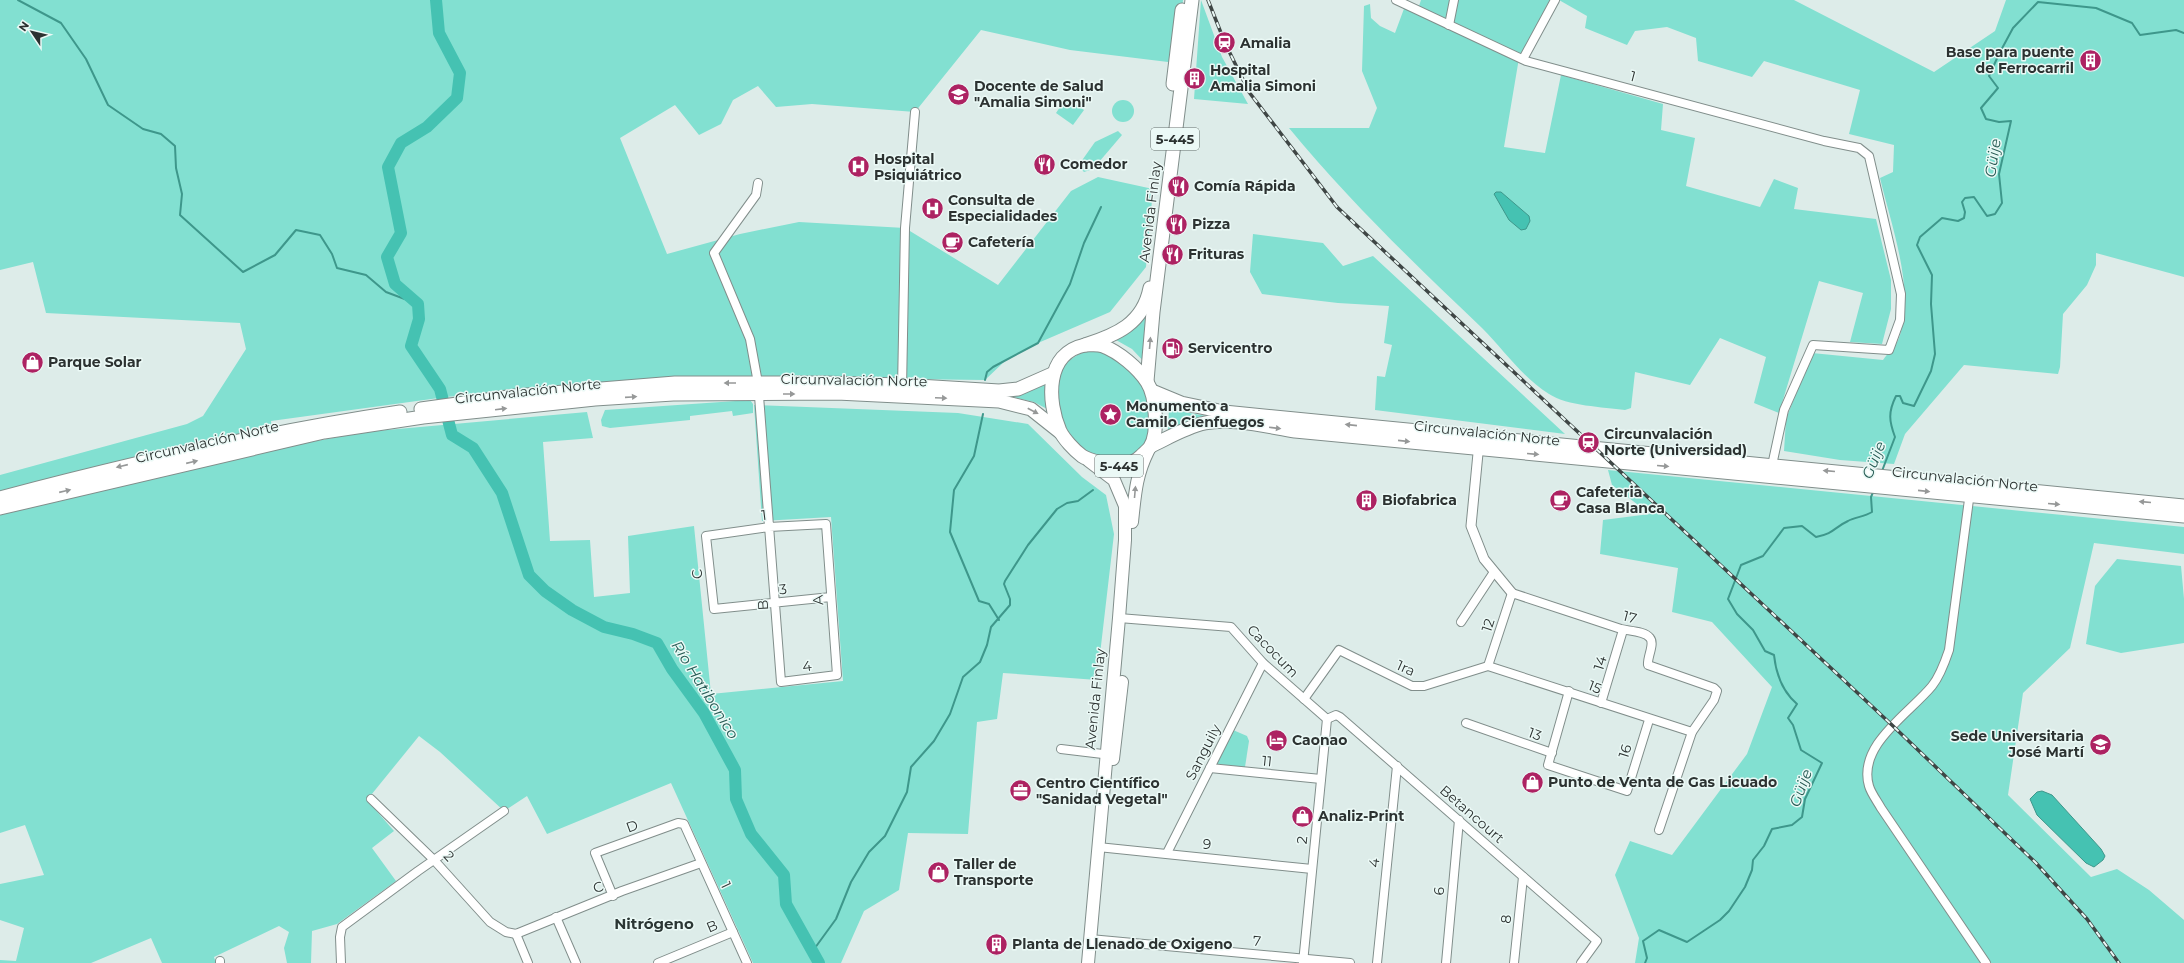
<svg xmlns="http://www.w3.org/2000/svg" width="2184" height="963" viewBox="0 0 2184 963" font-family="Montserrat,sans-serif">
<rect width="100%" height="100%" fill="#ddece9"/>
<g fill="#82e0d1">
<path d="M0,0H1183L1175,61L1168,62L1070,50L981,30L915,112L812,104L776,107L758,86L733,100L721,124L699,135L675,105L620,138L667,254L740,234L799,222L905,228L998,285L1071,191L1098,177L1153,189L1146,267L1110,312L1038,343L1005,361L985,380L750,377L573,384L446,397L271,421L274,449L364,432L587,412L593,438L543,442L550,541L590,540L594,597L630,593L628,536L694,526L711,694L843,681L831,517L762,521L754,405L958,413L1028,424L1082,477L1106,495L1114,534L1097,680L1003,673L997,719L977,722L968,834L908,833L899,890L864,911L841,963H753L671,783L547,834L527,796L504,811L440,752L419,736L367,800L394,831L372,848L396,881L337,924L312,931L311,963H287L284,948L289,932L279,926L214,957L216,963H162L151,938L91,963H0V960L16,961L24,928L0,920V884L44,875L25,825L0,833V475L187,424L203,416L246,349L240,323L46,313L33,262L0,270Z"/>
<path d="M1201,0L1222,57L1248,104L1194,99Z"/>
<path d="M1421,0H1552L1519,58L1504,147L1545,153L1561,75L1663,104L1661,130L1695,138L1686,186L1760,207L1774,179L1798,188L1794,209L1876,219L1891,280V309L1882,344L1850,342L1863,293L1819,281L1779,413L1754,403L1766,357L1720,338L1690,385L1635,372L1631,408L1625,410C1603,407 1567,406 1549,394C1522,377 1504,350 1482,328C1415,264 1348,200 1289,128H1369L1377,108L1362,71L1364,6L1370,4L1371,18L1380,26L1395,33L1405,6L1417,12Z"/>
<path d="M1559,0H1794L1934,72L1995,31L2006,0H2184V277L2096,253V265L2087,285L2063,314L2060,367L2058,374L1964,365L1905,434L1894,464L1840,460L1784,451L1786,419L1812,353L1883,360C1888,353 1896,345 1899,338C1916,291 1891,225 1880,178L1893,172L1894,145L1849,134L1860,90L1764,61L1752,77L1698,61L1696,38L1667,27L1635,31L1627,45L1585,28L1587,16Z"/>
<path d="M1066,98L1084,110L1073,125L1056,113Z"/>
<circle cx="1123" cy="111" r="11"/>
<path d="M1118,131L1122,135L1093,169L1084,172L1078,166L1095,142Z"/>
<path d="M1253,234L1323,243L1343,266L1373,256L1565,434L1375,410L1377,376L1385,377L1392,345L1384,343L1389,306L1338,303L1262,294L1250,272Z"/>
<path d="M1156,298L1148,366L1132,349L1116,340C1135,329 1145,317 1156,298Z"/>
<path d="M1093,348L1109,352L1148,385L1151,445L1122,463C1113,461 1102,460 1094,457C1069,445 1058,415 1058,389C1058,385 1057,380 1058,377C1064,361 1078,353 1093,348Z"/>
<path d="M1046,383L1047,409L1034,402L1009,396Z"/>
<path d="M750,400L753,404V413L733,416L732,411L690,416V420L610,428L602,426L601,420L605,410Z"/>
<path d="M1169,407L1178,411L1212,417L1168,431Z"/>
<path d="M1608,470L2184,527V554L2094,543L2070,648L2023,693L2008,795L2091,877L2117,869L2149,890L2184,920V963H1635L1639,938L1615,875L1630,841L1672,855L1747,754L1772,687L1712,622L1672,612L1678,568L1600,554L1603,520L1650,514L1612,485Z"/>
<path d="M2117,559L2181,566L2184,599V643L2121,653L2086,644L2095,586Z"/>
<path d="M1233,730L1247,736L1249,741L1245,767L1215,764Z"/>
</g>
<g fill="#45c2b2" stroke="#3e978b">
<path d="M1496,192H1501L1529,216L1530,221L1526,229L1521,230L1509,220L1494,194Z"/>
<path d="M2042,791L2052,795L2101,849L2105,856L2103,860L2094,867L2086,863L2037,815L2030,799L2037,792Z"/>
</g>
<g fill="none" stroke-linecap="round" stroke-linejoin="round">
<g stroke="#3e978b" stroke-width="2">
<path d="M18,0L61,23L86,59L108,105L143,129L161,134L175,146L176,168L182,194L180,215L243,272L275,255L296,230L320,235L332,254L337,268L366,275L386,292L418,304"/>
<path d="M985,380L987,372L993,367L1038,343L1070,284L1084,243L1101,207"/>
<path d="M983,414L974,456L954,490L950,532L979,601L989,604L999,620"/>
<path d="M1882,471L1895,437C1889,421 1888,412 1896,396H1900L1903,403L1914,406L1931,371L1935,354L1931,304L1932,275L1917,245L1920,237L1942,218L1958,221L1964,218L1965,212L1962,202L1965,198L1974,197L1987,216L1995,214L2002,203L1999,174L2011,121L1999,122L1986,119L1981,108L1998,88L1989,76L1999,54L2013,28L2038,2L2096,8L2132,23L2140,35L2176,30L2184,33"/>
<path d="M812,952L836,919L851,882L869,852L885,836L907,792L911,767L934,741L950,714L963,677L980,662L987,645L991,627L1010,605V599L1004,584L1005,581L1028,545L1057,509L1067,503L1078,501L1093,490"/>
<path d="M1645,963L1647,958L1643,941L1659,930L1687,942L1720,920L1729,911L1745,887L1752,870L1753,860L1764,846L1772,829L1792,825L1802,817L1805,799L1822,763L1801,750L1793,725L1788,718L1797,704C1783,692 1776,674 1774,655L1765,651L1753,630L1737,614L1728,599L1741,565L1763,556L1784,528L1802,526L1816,537C1835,533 1833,528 1848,521C1855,517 1864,517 1872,512L1871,497L1874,490"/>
</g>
<path stroke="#45c2b2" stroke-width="12" d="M436,0L439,33L460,73L457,98L427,127L401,143L388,167L401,233L387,257L395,284L418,304L419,319L411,346L440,389L452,435L473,448L502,493L529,575L545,591L572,610L604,627L633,634L657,643L672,669L704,713L735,770L736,799L751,834L784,875L786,904L819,963"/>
<defs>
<g id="minor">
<path d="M1396,0L1526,61L1824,141L1859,148L1869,156L1901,294L1900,320L1889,350L1813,345L1784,410L1771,470"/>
<path d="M1449,25L1454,0"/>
<path d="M1523,59L1555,0"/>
<path d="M758,183L756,195L714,253L750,339L758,383L781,682L837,675L826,524L769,527L706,536L714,609L831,597"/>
<path d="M902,389L905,228L915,112"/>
<path d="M1970,492L1949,650C1945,662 1940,676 1932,686C1910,713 1857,745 1869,786C1871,793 1877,801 1881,808L1986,963"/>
<path d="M1119,618L1231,627L1263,663L1327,719"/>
<path d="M1461,622L1494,572"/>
<path d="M1488,666L1512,593C1548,605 1585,617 1621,629C1629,631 1645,631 1650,638C1655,644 1647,657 1648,665L1714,688L1717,691L1714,700L1692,732L1659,830"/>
<path d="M1488,666L1692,732"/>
<path d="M1569,691L1548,765L1627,791L1649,720"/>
<path d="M1304,699L1339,650L1412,686H1424L1488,666"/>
<path d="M1601,703L1623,630"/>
<path d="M1327,719L1336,715L1340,717L1597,941L1581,963"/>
<path d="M1466,723L1552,753"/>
<path d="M1061,749L1111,755"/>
<path d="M1210,768L1321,779"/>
<path d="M371,799L434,860L490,922L506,932L516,934L622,891L701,863"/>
<path d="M1098,847L1312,869"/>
<path d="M1167,853L1263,663"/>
<path d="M613,896L595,853L678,823L684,824L747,963"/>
<path d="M556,917L576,963"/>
<path d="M516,934L528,963"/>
<path d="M1090,939L1350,963"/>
<path d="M220,961V963"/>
<path d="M341,963L340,937L342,927L418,871L504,811"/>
<path d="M658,963L733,932"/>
<path d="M1303,963L1327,719"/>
<path d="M1377,963L1397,766"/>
<path d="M1446,963L1459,820"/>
<path d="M1514,963L1523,877"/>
</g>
<path id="tertiary" d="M1479,443L1471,526L1484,559L1512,593"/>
<g id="primary">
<path d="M1132,522C1135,494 1136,475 1148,451"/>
<path d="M1113,759L1122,682"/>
<path d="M1088,963L1119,618L1125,540V506L1114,480L1089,461"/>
</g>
<g id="trunk">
<path d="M1173,84L1182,10"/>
<path d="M1085,345C1116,335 1143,324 1150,288"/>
<path d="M1085,345C1091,345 1098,344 1103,346C1119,352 1138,368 1147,382C1156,396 1159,433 1150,447C1148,450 1144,453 1141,456C1132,465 1118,467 1105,464C1098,462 1088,460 1082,456C1074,450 1064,439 1060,431C1047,401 1045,353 1085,345Z"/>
<path d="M1147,381L1153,312L1192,0"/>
<path d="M1152,391L1181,403L1224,412L2184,506"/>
<path d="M421,409L515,396L675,383H825L902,385L999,391L1018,389L1052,374"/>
<path d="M1151,446C1168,438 1186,427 1205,423C1231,417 1269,427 1295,431L2184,516"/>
<path d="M0,498C132,463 265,432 400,412"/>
<path d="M0,508L324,432L423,417L595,399L673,394L837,393L999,401L1031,409L1060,432"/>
</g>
</defs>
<use href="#minor" stroke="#818e8b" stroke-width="10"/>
<use href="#tertiary" stroke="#818e8b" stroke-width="11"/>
<use href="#primary" stroke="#818e8b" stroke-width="14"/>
<use href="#trunk" stroke="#818e8b" stroke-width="15"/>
<use href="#minor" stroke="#fff" stroke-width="8"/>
<use href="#tertiary" stroke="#fff" stroke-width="9"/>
<use href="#primary" stroke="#fff" stroke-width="12"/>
<use href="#trunk" stroke="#fff" stroke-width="13"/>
<defs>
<path id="rail" d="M1208,0L1225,43L1249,92L1337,207L1893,726L2036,863L2087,919L2119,963"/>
</defs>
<use href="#rail" stroke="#3f4645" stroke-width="3.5"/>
<use href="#rail" stroke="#ebf9f6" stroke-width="2" stroke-dasharray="6" stroke-linecap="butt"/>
</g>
<defs><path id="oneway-solid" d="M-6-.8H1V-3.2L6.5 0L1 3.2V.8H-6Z"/></defs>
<g fill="#969898">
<use href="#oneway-solid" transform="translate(1150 343) rotate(-85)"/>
<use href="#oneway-solid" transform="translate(730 383) rotate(180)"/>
<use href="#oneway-solid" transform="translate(789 394)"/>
<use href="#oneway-solid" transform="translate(631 397) rotate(-4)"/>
<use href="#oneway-solid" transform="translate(941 398) rotate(3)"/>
<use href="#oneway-solid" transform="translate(501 409) rotate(-7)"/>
<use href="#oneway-solid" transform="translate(1033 411) rotate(28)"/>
<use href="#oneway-solid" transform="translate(1351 425) rotate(-174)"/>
<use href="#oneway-solid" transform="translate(1275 428) rotate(7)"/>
<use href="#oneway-solid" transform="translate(1404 441) rotate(6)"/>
<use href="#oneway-solid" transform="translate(1533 454) rotate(5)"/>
<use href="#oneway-solid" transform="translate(192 462) rotate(-13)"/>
<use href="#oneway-solid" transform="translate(122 466) rotate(167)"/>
<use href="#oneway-solid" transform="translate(1663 466) rotate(5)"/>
<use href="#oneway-solid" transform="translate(1829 471) rotate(-175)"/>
<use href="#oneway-solid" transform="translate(65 491) rotate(-13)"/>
<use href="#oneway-solid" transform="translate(1924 491) rotate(6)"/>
<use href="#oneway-solid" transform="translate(1135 492) rotate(-85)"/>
<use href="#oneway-solid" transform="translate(2145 502) rotate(-175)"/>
<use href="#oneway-solid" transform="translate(2054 504) rotate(5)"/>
</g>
<defs>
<symbol id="station-disc" viewBox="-11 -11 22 22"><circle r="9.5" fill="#ad2262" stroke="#ebf9f6"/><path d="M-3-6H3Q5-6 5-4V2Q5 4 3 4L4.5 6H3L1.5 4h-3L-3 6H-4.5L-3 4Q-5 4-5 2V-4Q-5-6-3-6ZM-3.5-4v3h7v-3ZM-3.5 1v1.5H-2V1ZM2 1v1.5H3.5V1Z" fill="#fff"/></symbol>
<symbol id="building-disc" viewBox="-11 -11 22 22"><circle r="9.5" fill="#ad2262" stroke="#ebf9f6"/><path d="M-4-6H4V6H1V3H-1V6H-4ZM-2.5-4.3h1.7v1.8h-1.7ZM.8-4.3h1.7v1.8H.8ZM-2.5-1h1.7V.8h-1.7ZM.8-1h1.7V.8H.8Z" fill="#fff"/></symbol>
<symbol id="university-disc" viewBox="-11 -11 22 22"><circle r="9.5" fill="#ad2262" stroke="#ebf9f6"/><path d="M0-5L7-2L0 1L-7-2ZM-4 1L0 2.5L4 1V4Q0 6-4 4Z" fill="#fff"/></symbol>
<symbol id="restaurant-disc" viewBox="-11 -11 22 22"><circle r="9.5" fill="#ad2262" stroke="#ebf9f6"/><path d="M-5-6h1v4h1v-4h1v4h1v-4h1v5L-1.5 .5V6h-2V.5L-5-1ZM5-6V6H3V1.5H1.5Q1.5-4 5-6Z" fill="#fff"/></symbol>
<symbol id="hospital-disc" viewBox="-11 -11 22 22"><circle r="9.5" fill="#ad2262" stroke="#ebf9f6"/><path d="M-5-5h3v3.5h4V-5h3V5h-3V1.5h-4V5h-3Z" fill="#fff"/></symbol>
<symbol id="cafe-disc" viewBox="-11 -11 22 22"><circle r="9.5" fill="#ad2262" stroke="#ebf9f6"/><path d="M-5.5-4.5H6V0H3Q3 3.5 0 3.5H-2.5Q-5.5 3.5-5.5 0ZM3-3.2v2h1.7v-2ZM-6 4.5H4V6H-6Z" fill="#fff"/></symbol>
<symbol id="fuel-disc" viewBox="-11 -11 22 22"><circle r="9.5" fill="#ad2262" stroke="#ebf9f6"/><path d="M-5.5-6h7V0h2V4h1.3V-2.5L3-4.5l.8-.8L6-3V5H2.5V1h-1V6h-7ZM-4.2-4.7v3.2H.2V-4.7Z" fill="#fff"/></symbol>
<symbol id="shop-disc" viewBox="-11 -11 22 22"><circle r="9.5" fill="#ad2262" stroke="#ebf9f6"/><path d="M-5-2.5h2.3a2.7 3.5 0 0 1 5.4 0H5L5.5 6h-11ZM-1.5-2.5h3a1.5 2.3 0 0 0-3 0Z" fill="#fff"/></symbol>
<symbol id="sight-disc" viewBox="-11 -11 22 22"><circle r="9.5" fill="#ad2262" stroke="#ebf9f6"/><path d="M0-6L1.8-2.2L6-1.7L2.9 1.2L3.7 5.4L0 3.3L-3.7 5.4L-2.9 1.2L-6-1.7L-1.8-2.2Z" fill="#fff"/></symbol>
<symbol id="hotel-disc" viewBox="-11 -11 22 22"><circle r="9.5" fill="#ad2262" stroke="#ebf9f6"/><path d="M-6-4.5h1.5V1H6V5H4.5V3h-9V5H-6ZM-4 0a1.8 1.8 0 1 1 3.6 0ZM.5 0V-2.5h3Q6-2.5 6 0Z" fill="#fff"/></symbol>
<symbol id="office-disc" viewBox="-11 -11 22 22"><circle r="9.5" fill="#ad2262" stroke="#ebf9f6"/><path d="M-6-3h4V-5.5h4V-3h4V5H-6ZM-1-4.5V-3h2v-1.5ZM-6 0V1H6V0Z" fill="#fff"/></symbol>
</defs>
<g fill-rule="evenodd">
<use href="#station-disc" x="1212" y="30" width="25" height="25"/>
<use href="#building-disc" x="2078" y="48" width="25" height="25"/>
<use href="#building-disc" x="1182" y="66" width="25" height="25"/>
<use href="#university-disc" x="946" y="82" width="25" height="25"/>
<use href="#restaurant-disc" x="1032" y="152" width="25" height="25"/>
<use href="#hospital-disc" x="846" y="154" width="25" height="25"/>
<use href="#restaurant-disc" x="1166" y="174" width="25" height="25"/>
<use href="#hospital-disc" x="920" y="196" width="25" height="25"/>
<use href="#restaurant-disc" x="1164" y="212" width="25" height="25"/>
<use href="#cafe-disc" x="940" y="230" width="25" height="25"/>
<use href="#restaurant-disc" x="1160" y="242" width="25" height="25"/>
<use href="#fuel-disc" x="1160" y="336" width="25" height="25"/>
<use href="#shop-disc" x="20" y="350" width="25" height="25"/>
<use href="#sight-disc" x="1098" y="402" width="25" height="25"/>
<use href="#station-disc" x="1576" y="430" width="25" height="25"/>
<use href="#building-disc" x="1354" y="488" width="25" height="25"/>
<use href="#cafe-disc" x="1548" y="488" width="25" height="25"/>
<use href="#hotel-disc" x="1264" y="728" width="25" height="25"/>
<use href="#university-disc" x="2088" y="732" width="25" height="25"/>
<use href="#shop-disc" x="1520" y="770" width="25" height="25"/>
<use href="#office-disc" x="1008" y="778" width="25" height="25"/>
<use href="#shop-disc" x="1290" y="804" width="25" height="25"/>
<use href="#shop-disc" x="926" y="860" width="25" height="25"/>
<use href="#building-disc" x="984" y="932" width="25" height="25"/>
</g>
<g text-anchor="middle" stroke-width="3" stroke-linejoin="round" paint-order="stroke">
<g fill="#ebf9f6" stroke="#656e6c" stroke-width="1">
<rect x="1151" y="128" width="48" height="22" rx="3"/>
<rect x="1095" y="455" width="48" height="22" rx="3"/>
</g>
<g font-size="13" font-weight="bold" fill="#2c3231">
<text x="1175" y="144">5-445</text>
<text x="1119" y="471">5-445</text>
</g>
<g font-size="14" font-weight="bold" fill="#2c3231" stroke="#ebf9f6" text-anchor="start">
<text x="1240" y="48">Amalia</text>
<text x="2074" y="57" text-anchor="end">Base para puente<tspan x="2074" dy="16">de Ferrocarril</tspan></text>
<text x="1210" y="75">Hospital<tspan x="1210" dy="16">Amalia Simoni</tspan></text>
<text x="974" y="91">Docente de Salud<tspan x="974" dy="16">"Amalia Simoni"</tspan></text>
<text x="874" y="164">Hospital<tspan x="874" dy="16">Psiquiátrico</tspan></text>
<text x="1060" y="169">Comedor</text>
<text x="1194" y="191">Comía Rápida</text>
<text x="948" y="205">Consulta de<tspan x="948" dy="16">Especialidades</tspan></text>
<text x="1192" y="229">Pizza</text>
<text x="968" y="247">Cafetería</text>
<text x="1188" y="259">Frituras</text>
<text x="1188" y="353">Servicentro</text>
<text x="48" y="367">Parque Solar</text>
<text x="1126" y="411">Monumento a<tspan x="1126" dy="16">Camilo Cienfuegos</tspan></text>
<text x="1604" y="439">Circunvalación<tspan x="1604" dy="16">Norte (Universidad)</tspan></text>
<text x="1576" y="497">Cafeteria<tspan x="1576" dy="16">Casa Blanca</tspan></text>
<text x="1382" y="505">Biofabrica</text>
<text x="2084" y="741" text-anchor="end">Sede Universitaria<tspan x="2084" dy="16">José Martí</tspan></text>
<text x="1292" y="745">Caonao</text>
<text x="1548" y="787">Punto de Venta de Gas Licuado</text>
<text x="1036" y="788">Centro Científico<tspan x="1036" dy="16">"Sanidad Vegetal"</tspan></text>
<text x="1318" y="821">Analiz-Print</text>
<text x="954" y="869">Taller de<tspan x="954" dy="16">Transporte</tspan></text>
<text x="1012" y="949">Planta de Llenado de Oxigeno</text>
</g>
<g font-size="14" fill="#2c3231" stroke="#ebf9f6">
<text transform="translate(1633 76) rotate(15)" y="5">1</text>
<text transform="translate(1150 212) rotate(-83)" y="5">Avenida Finlay</text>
<text transform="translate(854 380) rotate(1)" y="5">Circunvalación Norte</text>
<text transform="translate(528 391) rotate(-6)" y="5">Circunvalación Norte</text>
<text transform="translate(1487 433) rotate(6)" y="5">Circunvalación Norte</text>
<text transform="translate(207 442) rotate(-13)" y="5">Circunvalación Norte</text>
<text transform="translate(1965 479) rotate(6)" y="5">Circunvalación Norte</text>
<text transform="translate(764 515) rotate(-7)" y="5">1</text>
<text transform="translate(697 574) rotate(-96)" y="5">C</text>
<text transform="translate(783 589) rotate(-6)" y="5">3</text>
<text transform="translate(818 600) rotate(-94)" y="5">A</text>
<text transform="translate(763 605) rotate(-94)" y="5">B</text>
<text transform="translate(1630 617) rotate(15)" y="5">17</text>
<text transform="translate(1488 625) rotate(-72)" y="5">12</text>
<text transform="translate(1273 651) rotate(46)" y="5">Cacocum</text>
<text transform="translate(1600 663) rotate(-73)" y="5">14</text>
<text transform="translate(807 666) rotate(-7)" y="5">4</text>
<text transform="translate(1406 668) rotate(24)" y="5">1ra</text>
<text transform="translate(1595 687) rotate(21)" y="5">15</text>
<text transform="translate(1095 699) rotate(-84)" y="5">Avenida Finlay</text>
<text transform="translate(1535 734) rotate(20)" y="5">13</text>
<text transform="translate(1625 751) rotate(-73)" y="5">16</text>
<text transform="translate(1203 752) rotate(-63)" y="5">Sanguily</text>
<text transform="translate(1267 761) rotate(6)" y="5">11</text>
<text transform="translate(1472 814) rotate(41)" y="5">Betancourt</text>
<text transform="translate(632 826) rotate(-20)" y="5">D</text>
<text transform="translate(1302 840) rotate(-84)" y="5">2</text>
<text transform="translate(1207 844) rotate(6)" y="5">9</text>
<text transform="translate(449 856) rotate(47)" y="5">2</text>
<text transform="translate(1374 863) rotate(-84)" y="5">4</text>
<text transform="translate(726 885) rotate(65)" y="5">1</text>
<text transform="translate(598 887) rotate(-21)" y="5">C</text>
<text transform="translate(1439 891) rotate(-85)" y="5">6</text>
<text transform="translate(1506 919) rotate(-85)" y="5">8</text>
<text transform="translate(712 926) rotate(-23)" y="5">B</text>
<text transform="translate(1257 941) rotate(5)" y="5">7</text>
</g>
<g font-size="15" font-style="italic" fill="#275b54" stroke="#ebf9f6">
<text transform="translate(1993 158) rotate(-81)" y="5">Güije</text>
<text transform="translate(1874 460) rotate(-68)" y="5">Güije</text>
<text transform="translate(705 690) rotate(58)" y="5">Río Hatibonico</text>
<text transform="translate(1801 788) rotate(-70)" y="5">Güije</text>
</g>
<g font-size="15" font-weight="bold" fill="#2b3634" stroke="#ebf9f6">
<text x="654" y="929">Nitrógeno</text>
</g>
</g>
<g transform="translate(32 32) rotate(305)" stroke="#ebf9f6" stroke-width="3" paint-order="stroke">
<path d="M0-3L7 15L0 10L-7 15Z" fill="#2c3231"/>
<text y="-6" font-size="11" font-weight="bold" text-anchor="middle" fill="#2c3231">N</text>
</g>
</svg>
